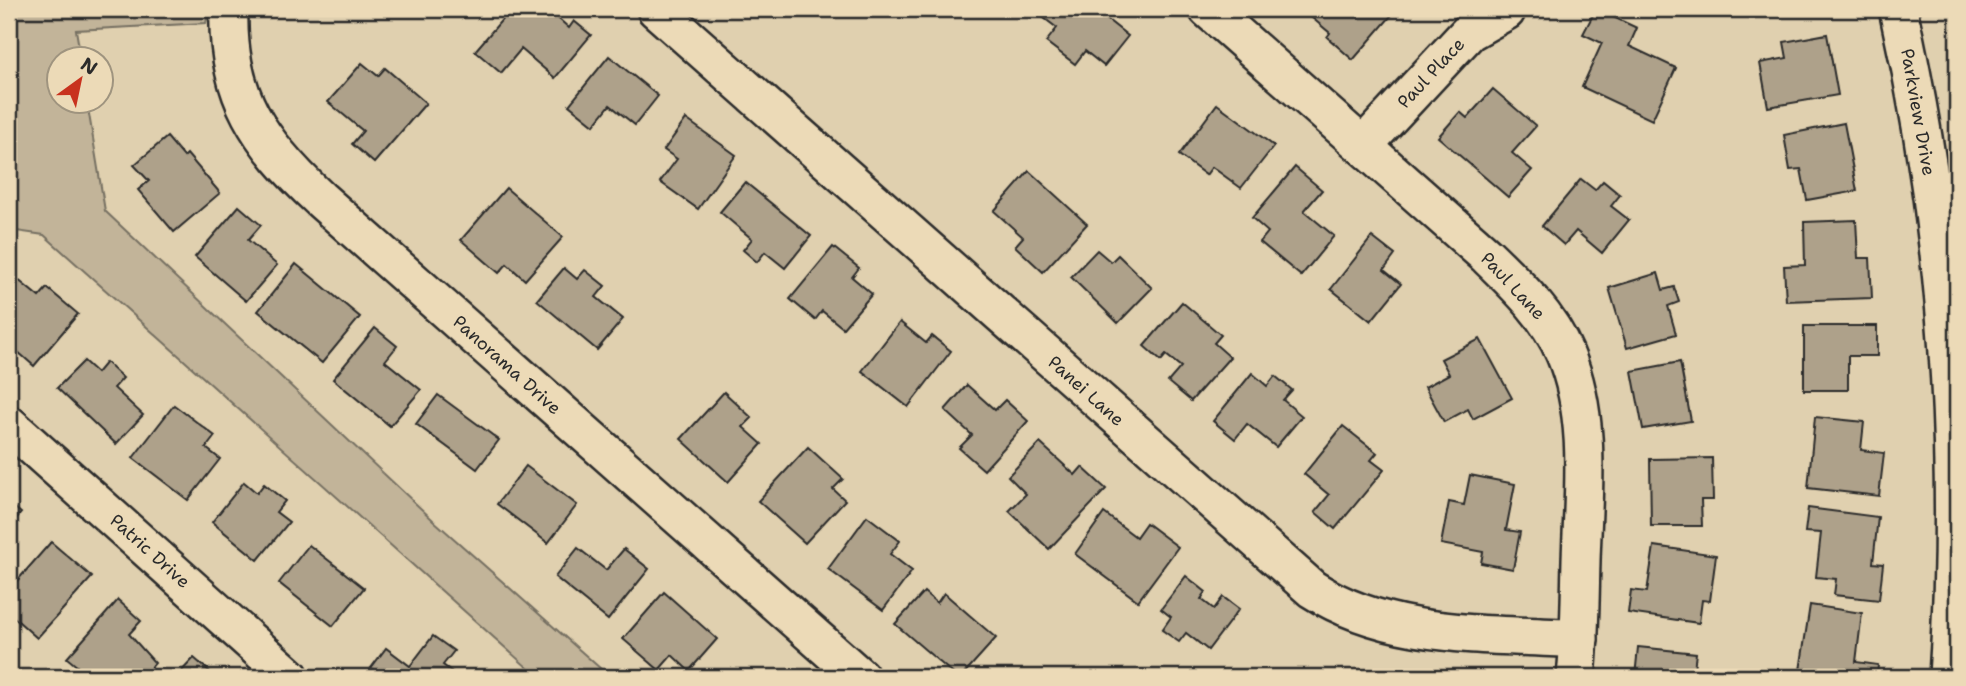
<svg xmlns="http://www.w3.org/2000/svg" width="1966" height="686" viewBox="0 0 1966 686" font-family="'Shantell Sans',sans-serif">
<rect width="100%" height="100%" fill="#e0d0af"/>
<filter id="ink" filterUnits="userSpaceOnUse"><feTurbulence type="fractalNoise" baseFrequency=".0143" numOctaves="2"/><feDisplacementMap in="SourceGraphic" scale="14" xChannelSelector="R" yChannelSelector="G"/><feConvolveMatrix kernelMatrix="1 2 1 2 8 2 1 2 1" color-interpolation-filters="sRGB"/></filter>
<g filter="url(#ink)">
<path fill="#c2b499" stroke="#767062" stroke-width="2" d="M9,9H209L206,23L76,30L81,59L60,60V102H87L105,211L433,520L610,677H538L44,235L9,230Z"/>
<g fill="#aea18a" stroke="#2b2b2b" stroke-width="2">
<path d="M511,9H554L551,12L569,28L574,21L591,35L555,78L521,49L501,73L475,51Z"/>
<path d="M1038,9H1094L1128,36L1104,66L1085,51L1075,64L1046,42L1057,28L1036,12Z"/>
<path d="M1308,9H1397L1353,60L1327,37L1330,33L1305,12Z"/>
<path d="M1596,9L1637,28L1629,46L1676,68L1652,120L1582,87L1602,43L1583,34Z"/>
<path d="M1827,34L1838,95L1768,107L1760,63L1787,58L1784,42Z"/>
<path d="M609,56L658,96L635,125L610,105L594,125L569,105Z"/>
<path d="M362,63L378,76L385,68L426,103L374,163L352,144L363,131L328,102Z"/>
<path d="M1493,89L1536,126L1512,153L1532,170L1508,197L1438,137L1460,112L1467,118Z"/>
<path d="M1217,104L1274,146L1241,188L1212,167L1206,175L1179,155Z"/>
<path d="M686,119L736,155L698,209L660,182L677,159L664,150Z"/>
<path d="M1844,123L1857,191L1807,200L1801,169L1790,170L1784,135Z"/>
<path d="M167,137L184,157L187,154L220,193L174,232L138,190L149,181L134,165Z"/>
<path d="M1295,167L1322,190L1304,211L1334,236L1301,276L1260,242L1268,232L1252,218Z"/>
<path d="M1029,171L1087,224L1043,272L1015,246L1023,237L994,211Z"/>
<path d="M1581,179L1595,190L1603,181L1620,195L1611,206L1629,220L1602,253L1576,231L1564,245L1542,226Z"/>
<path d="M745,182L811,236L785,268L765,252L757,262L743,250L752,239L720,212Z"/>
<path d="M506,188L563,237L525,280L507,264L499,273L461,240Z"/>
<path d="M239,206L261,225L248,240L277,265L246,301L195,257Z"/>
<path d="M1856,220L1858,258H1870L1872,298L1786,301L1784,266L1805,265L1804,222Z"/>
<path d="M1372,237L1395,255L1384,270L1401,284L1371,321L1331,289Z"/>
<path d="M833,247L859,268L852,277L872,294L843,328L822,311L815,320L790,299Z"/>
<path d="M1097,250L1111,262L1118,255L1152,288L1118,323L1071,277Z"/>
<path d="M296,264L360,317L322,363L258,311Z"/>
<path d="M564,268L577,279L585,270L605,286L596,297L623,319L597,350L537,300Z"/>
<path d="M1658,273L1663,290L1674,287L1679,302L1668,306L1676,334L1627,348L1609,288Z"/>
<path d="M11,274L39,297L47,288L78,314L34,366L9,344Z"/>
<path d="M1182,302L1221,335L1214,343L1230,357L1191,401L1168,382L1181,367L1166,355L1161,361L1144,346Z"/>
<path d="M900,322L926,343L932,336L951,351L908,407L862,371Z"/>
<path d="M1804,326H1877V356H1848V390H1804Z"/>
<path d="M375,328L397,346L385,361L421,390L390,426L333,379Z"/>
<path d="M1480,339L1512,398L1473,419L1468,409L1444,422L1425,387L1449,374L1441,359Z"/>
<path d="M84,361L97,373L106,362L123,378L114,388L143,415L116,444L57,388Z"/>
<path d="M1680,362L1691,421L1643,429L1632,371Z"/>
<path d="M1252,373L1267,386L1275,376L1292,390L1283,400L1302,416L1276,447L1247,424L1235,439L1213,421Z"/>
<path d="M967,385L995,410L1005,400L1028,421L984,470L959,448L972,435L945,410Z"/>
<path d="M724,392L752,418L743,427L762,444L728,482L681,439Z"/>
<path d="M438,395L499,440L477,469L416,424Z"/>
<path d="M174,405L215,436L206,448L220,459L188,500L133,458Z"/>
<path d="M1815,417L1864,422L1861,450L1884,453L1879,496L1808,488Z"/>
<path d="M1343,426L1377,453L1371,460L1384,470L1335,529L1315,512L1329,495L1304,474Z"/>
<path d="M1040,443L1075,475L1082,467L1106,489L1049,549L1009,511L1026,494L1008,476Z"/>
<path d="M808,447L843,479L833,489L845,500L805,543L758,501Z"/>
<path d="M1712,458L1713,500H1701L1702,526H1651L1650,459Z"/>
<path d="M526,466L577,505L548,543L497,504Z"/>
<path d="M1470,475L1515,484L1506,530L1520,532L1513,569L1481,563L1483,552L1441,544L1449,502L1464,505Z"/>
<path d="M244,482L257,493L264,484L285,501L276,512L289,522L258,560L212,522Z"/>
<path d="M9,503L21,513L9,527Z"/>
<path d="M1808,508L1878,517L1873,563L1883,564L1879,600L1834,595L1836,579L1816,577L1821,533L1805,532Z"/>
<path d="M1104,513L1136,537L1146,523L1178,547L1138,601L1075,554Z"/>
<path d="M867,516L900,541L890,554L912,571L883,610L828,569Z"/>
<path d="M51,542L92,577L37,638L9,613V590Z"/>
<path d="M309,545L364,588L333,626L279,583Z"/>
<path d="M1654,546L1716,555L1710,601L1702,600L1699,623L1628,613L1631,590L1647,592Z"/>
<path d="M578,548L606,570L624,549L649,569L608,620L555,577Z"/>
<path d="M1186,576L1206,592L1201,599L1214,609L1223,597L1239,609L1208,650L1186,633L1179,642L1162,630L1171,617L1161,609Z"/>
<path d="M664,592L717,639L689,671L672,655L659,670L623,639Z"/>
<path d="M924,592L937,603L944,593L996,638L961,677H957L895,624Z"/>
<path d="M118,600L141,621L129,634L155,663L143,677H90L67,658Z"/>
<path d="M1810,605L1862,613L1856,662L1878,665L1877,677H1799Z"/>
<path d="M433,636L454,651L443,665L459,677H383L371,668L386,648L410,666Z"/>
<path d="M1638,647L1696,653L1693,677H1635Z"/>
<path d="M194,658L216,677H176Z"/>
</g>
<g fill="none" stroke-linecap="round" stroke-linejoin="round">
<defs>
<g id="minor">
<path d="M229,9C226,95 259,142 320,199L860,677"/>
<path d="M656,9L1312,589C1391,640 1488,633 1579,639"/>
<path d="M1208,9L1486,255C1516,284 1549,315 1565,354C1592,418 1583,493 1581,560C1580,599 1580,638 1576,677"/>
<path d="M1898,9C1947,227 1963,454 1948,677"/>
<path d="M1363,146L1469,32L1506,11"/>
<path d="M9,425L290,677"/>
</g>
</defs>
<use href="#minor" stroke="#2b2b2b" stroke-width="42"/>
<use href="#minor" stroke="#ecdab7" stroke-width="37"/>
</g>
</g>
<g text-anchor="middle" stroke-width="5" stroke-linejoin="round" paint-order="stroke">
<g font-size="18" fill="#2b2b2b" stroke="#ecdab7">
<text transform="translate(1431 73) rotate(-47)" y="6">Paul Place</text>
<text transform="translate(1918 112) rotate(80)" y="6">Parkview Drive</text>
<text transform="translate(1513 286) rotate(47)" y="6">Paul Lane</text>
<text transform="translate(507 365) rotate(42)" y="6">Panorama Drive</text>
<text transform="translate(1086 391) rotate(42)" y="6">Panei Lane</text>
<text transform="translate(150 551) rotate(42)" y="6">Patric Drive</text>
</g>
</g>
<rect width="1966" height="686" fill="none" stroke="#ecdab7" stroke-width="35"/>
<rect x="18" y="18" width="1931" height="651" fill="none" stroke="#2b2b2b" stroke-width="2.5" filter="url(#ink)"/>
<g transform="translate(80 80) rotate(33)"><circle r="33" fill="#ecdab7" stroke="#9f947f" stroke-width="2"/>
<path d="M0-5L12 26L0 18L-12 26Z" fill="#c8321e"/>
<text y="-10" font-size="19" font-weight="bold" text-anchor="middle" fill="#2b2b2b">N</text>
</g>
</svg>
